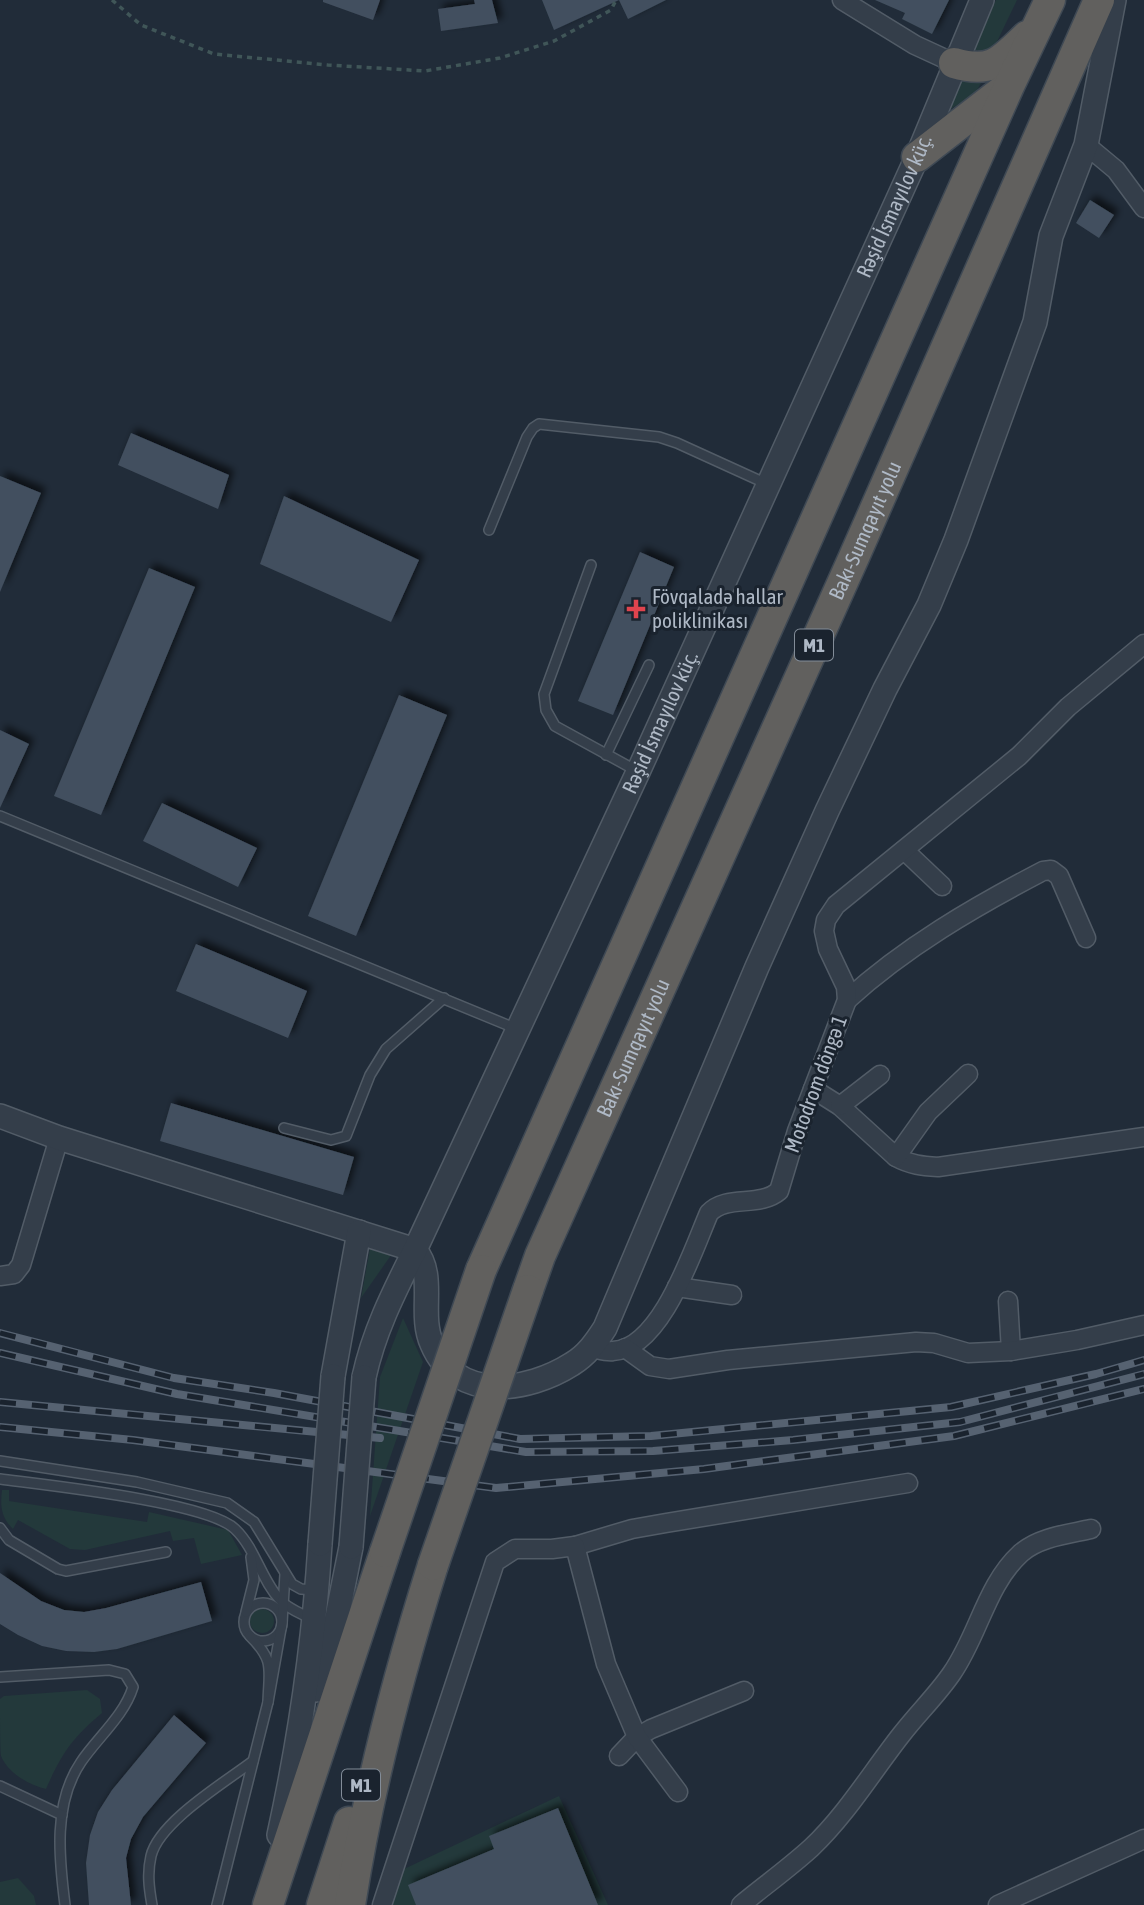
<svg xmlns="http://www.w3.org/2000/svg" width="1144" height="1905" viewBox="0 0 1144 1905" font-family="'Asap Condensed',sans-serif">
<defs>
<filter id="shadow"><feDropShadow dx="5" dy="-5" stdDeviation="3.5" flood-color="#0009"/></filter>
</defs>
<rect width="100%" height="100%" fill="#212c39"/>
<g fill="#23393b">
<path d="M996,0H1017L992,52L974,50Z"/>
<path d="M965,73L982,81L975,94L949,110Z"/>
<path d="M371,1243L394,1251L361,1298Z"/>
<path d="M403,1318L423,1362L370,1516L380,1377Z"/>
<path d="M2,1490H9V1501L147,1522L149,1512L228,1530L242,1555L201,1564L194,1538L173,1541L170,1531L85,1550L70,1549L18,1520L13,1529C1,1517 0,1506 2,1490Z"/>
<circle cx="262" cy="1621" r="12"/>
<path d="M87,1690L100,1699L102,1713C72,1738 62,1753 46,1789C29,1785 8,1773 1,1756C0,1748 0,1711 0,1699L4,1696Z"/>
<path d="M559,1796L608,1905H390L404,1869Z"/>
<path d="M18,1878L34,1896L36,1905H0V1882Z"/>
</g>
<g fill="#424f5e" filter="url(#shadow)">
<path d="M323,0H380L373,20L323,2Z"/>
<path d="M474,0H492L498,23L441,31L438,9L475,4Z"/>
<path d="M542,0H666L628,19L619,0L554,30Z"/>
<path d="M875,0H949L932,34L902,19L905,13Z"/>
<path d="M1090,200L1114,215L1099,238L1076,223Z"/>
<path d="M131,433L229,475L218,509L118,465Z"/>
<path d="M0,476L41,493L0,592Z"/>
<path d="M284,496L419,560L391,622L260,564Z"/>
<path d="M640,552L674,567L613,715L578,701Z"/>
<path d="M149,568L195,587L101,815L54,796Z"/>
<path d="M399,695L447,715L356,936L308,916Z"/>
<path d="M0,730L29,744L0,808Z"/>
<path d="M162,803L257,848L238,887L143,841Z"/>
<path d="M196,944L307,991L288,1038L176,991Z"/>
<path d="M171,1103L354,1157L343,1195L160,1141Z"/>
<path d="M0,1573L41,1601L64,1610L84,1612L106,1608L201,1582L212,1621L117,1649L94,1652L66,1651L42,1646L18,1635L0,1624Z"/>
<path d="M174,1715L206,1743L143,1817L131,1839L126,1858L131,1905H89L86,1863L90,1835L98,1812L112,1790Z"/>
<path d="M558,1808L598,1905H416L408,1885L494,1849L489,1836Z"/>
</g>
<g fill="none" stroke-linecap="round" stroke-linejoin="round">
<defs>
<g id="service">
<path d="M489,530L527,437L533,428L539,424L659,437L677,443L767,484"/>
<path d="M591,565L544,694L546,710L555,726L637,771"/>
<path d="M606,755L649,665"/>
<path d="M0,816L517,1029"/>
<path d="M284,1128L331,1140L346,1136L370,1075L386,1049L444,998"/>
<path d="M0,1461L137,1482L227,1503L254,1522L292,1584L301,1589L316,1590"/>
<path d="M0,1479C45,1485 207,1502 235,1529C256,1549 261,1580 281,1601C290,1610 303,1614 313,1620"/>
<path d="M0,1528L9,1540L58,1569L66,1571L166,1552"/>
<circle cx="263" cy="1622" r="19"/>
<path d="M246,1612L254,1580L251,1557"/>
<path d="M250,1636C275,1661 269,1669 268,1702L282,1623L285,1574"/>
<path d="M0,1677L109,1670L125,1674L133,1687C124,1716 98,1737 81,1762C53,1803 59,1858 65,1905"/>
<path d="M0,1786L62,1815"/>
<path d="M152,1905C149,1888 147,1873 151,1856C159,1822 224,1783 253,1761"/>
<path d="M217,1905L268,1702"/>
</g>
<g id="minor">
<path d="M842,0L915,45L954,63"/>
<path d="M1086,145L1116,170L1144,208"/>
<path d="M904,850L942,886"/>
<path d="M847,1000C905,947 974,907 1043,871L1051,870L1059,876L1086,938"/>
<path d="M813,1089L840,1106L896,1157C910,1165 923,1166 938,1167L1144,1137"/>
<path d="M840,1106L880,1075"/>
<path d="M896,1157L928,1112L968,1074"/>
<path d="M0,1276L14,1274L21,1265L59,1138"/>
<path d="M677,1287L732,1295"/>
<path d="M1008,1301L1011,1351"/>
<path d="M592,1348C598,1349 606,1352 613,1351C661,1349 693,1250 709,1213C727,1194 759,1208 779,1191L797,1131L847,1000L846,987L828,949L824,931L826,920L836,905L1019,756L1068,707L1144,644"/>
<path d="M625,1348L650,1366L669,1369L728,1360L916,1342L934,1343L968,1353L1011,1351L1077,1340L1144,1325"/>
<path d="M575,1546L632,1529L666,1523L908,1483"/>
<path d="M619,1756L637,1737L651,1729L744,1691"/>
<path d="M382,1905L495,1562L515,1549H552L575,1546L606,1664L637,1737L678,1792"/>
<path d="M741,1905C764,1886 789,1868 811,1848C846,1815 872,1772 901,1735C918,1713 937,1695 952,1673C979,1634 986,1585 1021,1553C1039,1537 1069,1534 1091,1529"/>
<path d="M998,1905L1144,1839"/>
</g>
<g id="tertiary">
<path d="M0,1116L59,1138L415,1250C437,1276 418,1313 432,1344C457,1403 528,1392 572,1364C587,1355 596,1342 605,1328L757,967L827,811L885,689L929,605L956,540L1035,322L1051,236L1086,145L1114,0"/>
<path d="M333,1376L359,1232"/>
<path id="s1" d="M364,1377C374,1331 394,1292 415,1250L638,772L917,157L982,0"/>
<path d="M316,1690L337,1617L351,1547"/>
<path d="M279,1835C300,1739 314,1641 320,1544"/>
</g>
<g id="trunk">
<path d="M954,63C992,74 1001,61 1027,36"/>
<path d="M917,157L1006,88"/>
<path d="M481,1270L1009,86L1050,0"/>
<path id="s2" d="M528,1290L540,1256L854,557L1099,0"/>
<path d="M268,1905L385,1552"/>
<path d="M322,1905L349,1822"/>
<path d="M350,1905C368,1789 398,1676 433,1565"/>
</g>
</defs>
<use href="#service" stroke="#525c67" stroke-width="12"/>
<use href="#minor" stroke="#525c67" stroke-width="21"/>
<use href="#tertiary" stroke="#525c67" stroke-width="26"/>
<use href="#trunk" stroke="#3f4954" stroke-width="33"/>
<path stroke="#405658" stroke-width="3.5" stroke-dasharray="5 5" stroke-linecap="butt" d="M112,0L141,25L214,54L328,65L425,71L500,58L554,41L611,10L616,0"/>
<use href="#service" stroke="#343e4a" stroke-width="9"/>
<use href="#minor" stroke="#343e4a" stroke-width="18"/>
<use href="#tertiary" stroke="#343e4a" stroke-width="23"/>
<use href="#trunk" stroke="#61605e" stroke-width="30"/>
<defs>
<g id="rail">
<path d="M0,1333L174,1378L274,1393L520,1439L651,1436L951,1407L1096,1374L1144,1360"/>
<path d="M0,1353L177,1394L526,1452L653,1451L793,1440L960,1422L1144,1374"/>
<path d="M0,1402L380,1438"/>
<path d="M0,1427L133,1440L496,1488L704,1469L954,1436L1144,1389"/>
</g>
</defs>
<use href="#rail" stroke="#566271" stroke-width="8"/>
<use href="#rail" stroke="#1a232e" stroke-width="5" stroke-dasharray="16" stroke-linecap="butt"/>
<defs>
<g id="tertiary-bridge">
<path d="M320,1544L333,1376"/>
<path d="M351,1547L364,1377"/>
</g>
<g id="trunk-bridge">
<path d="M385,1552L481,1270"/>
<path d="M433,1565L528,1290"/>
</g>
</defs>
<use href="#tertiary-bridge" stroke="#525c67" stroke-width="26" stroke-linecap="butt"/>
<use href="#trunk-bridge" stroke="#3f4954" stroke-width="33" stroke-linecap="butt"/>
<use href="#tertiary-bridge" stroke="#343e4a" stroke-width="23"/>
<use href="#trunk-bridge" stroke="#61605e" stroke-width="30"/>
</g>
<path fill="#e0444e" stroke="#1a232e" stroke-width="2.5" d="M632.5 598.5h7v7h7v7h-7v7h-7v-7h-7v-7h7z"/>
<g text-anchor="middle" stroke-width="6" stroke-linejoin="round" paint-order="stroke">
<g fill="#1a232e" stroke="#828c98" stroke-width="2">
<rect x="795" y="629.5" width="38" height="31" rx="5"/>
<rect x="342" y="1769.5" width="38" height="31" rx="5"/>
</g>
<g font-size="19" font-weight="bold" fill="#afb9c6">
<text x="814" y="652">M1</text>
<text x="361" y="1792">M1</text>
</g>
<g font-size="21" fill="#afb9c6" stroke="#1a232e">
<text dy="7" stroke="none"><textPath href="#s1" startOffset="1286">Rəşid İsmayılov küç.</textPath></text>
<text dy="7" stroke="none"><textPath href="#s2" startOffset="831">Bakı-Sumqayıt yolu</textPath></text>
<text dy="7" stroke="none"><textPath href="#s1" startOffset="719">Rəşid İsmayılov küç.</textPath></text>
<text dy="7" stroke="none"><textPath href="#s2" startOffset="264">Bakı-Sumqayıt yolu</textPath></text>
<text transform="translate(816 1084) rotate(-70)" y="7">Motodrom döngə 1</text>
</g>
<g font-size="21" fill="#afb9c6" stroke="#1a232e" text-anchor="start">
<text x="652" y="604">Fövqaladə hallar<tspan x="652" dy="24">poliklinikası</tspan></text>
</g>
</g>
</svg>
